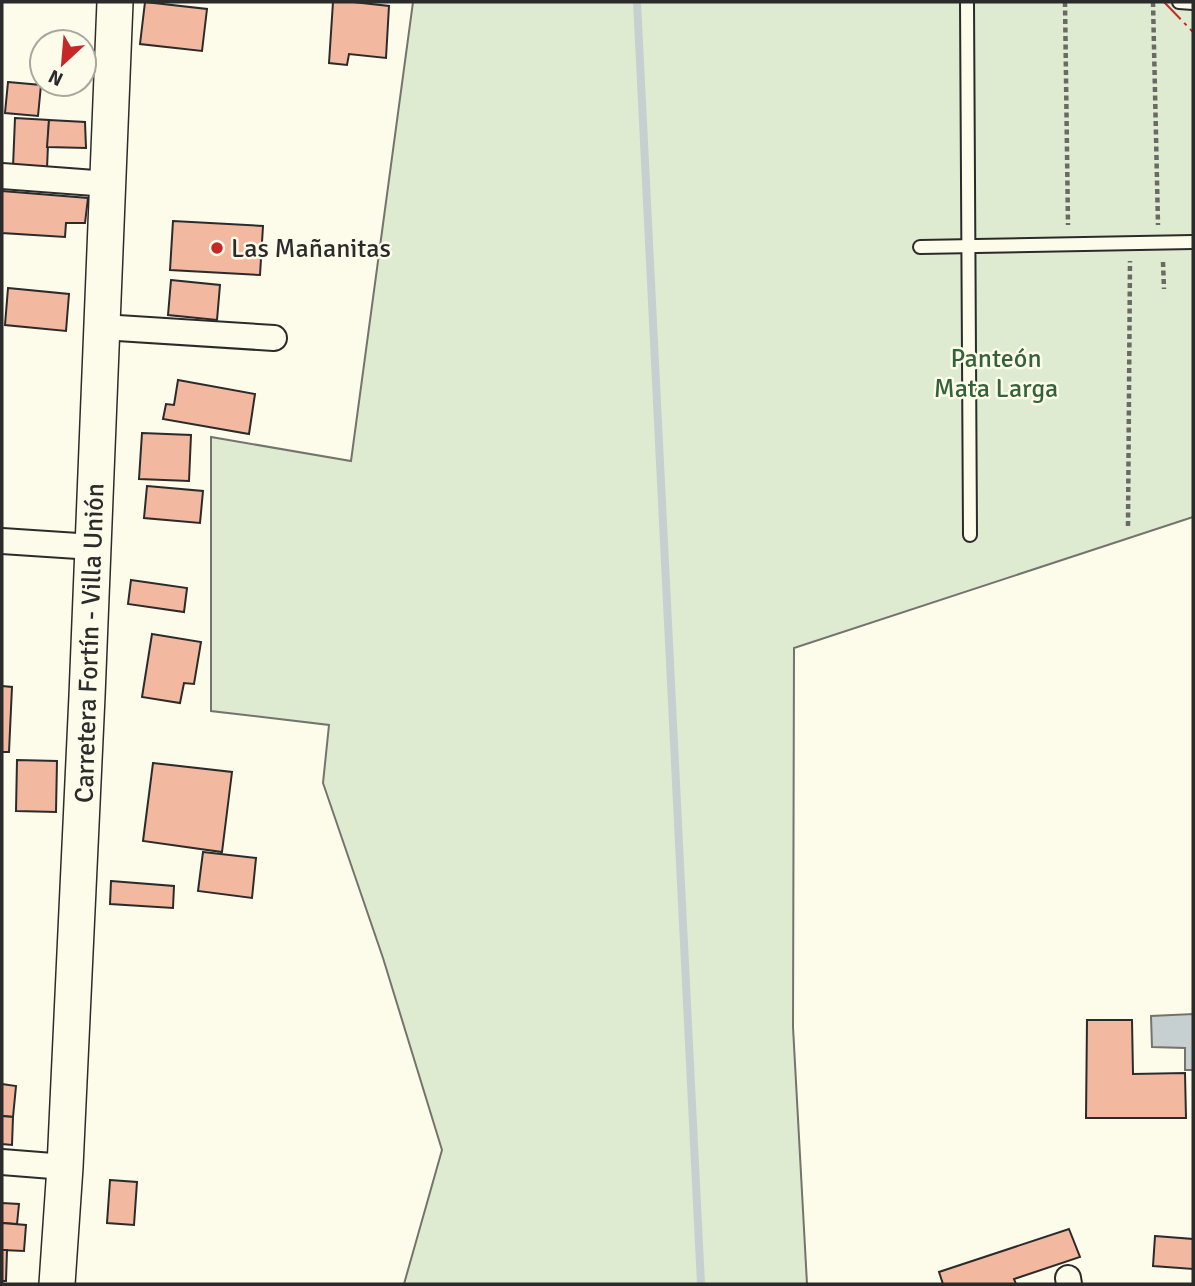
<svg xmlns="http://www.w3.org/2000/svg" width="1195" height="1286" viewBox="0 0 1195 1286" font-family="Signika,sans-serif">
<rect width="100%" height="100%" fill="#fdfbea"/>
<path fill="#deebd1" stroke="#74746e" stroke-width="2" d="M413,2H1193V517L794,648L793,1027L807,1284H404L442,1150L383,958L323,783L329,725L211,711V437L351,461Z"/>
<path fill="#c7d0d0" stroke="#74746e" stroke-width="2" d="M1193,1014V1070H1185V1048L1152,1047L1151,1016Z"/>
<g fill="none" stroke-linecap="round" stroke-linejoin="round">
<path stroke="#c7d0d0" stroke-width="8" d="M637,2L701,1284"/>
</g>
<g fill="#f2b8a0" stroke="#2b2b2b" stroke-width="2">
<path d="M145,2L207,9L202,51L140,44Z"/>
<path d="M333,2H353L389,6L386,58L349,54L347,65L329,63Z"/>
<path d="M8,82L41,85L38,116L5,113Z"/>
<path d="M15,118L49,120L47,169L13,167Z"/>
<path d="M49,120L85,122L86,148L47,147Z"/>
<path d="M2,191L88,198L85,223H66L65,237L2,233Z"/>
<path d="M173,221L263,226L260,275L170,270Z"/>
<path d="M171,280L220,285L217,320L168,315Z"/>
<path d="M8,288L69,294L66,331L5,325Z"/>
<path d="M178,380L255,394L249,434L163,419L166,404L174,405Z"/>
<path d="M142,433L191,435L189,481L139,479Z"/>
<path d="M147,486L203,491L200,523L144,518Z"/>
<path d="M131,580L187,588L184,612L128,604Z"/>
<path d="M152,634L201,642L194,684L184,683L180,703L142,697Z"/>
<path d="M2,686L12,687L9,752H2Z"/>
<path d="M17,760L57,761L56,812L16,811Z"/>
<path d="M153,763L232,772L222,852L143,841Z"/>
<path d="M203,852L256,858L252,898L198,891Z"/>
<path d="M111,881L174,886L173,908L110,904Z"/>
<path d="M1087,1020H1132L1133,1074L1185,1073L1186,1118H1086Z"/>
<path d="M2,1084L16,1086L13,1117L2,1116Z"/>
<path d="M2,1116L13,1117L12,1145L2,1144Z"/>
<path d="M110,1180L137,1182L134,1225L107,1223Z"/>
<path d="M2,1203L19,1204L17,1224L2,1223Z"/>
<path d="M2,1223L26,1225L24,1251L2,1250Z"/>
<path d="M1069,1229L1080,1257L1014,1279L1016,1284H943L939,1272Z"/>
<path d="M1155,1236L1193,1239V1269L1153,1266Z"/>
<path d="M2,1250H7L6,1281H2Z"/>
</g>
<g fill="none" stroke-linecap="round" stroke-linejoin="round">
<defs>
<g id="service">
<path d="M967,2L970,535"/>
<path d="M1179,2L1193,3"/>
<path d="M920,247L1193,242"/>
</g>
<g id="minor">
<path d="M2,176L108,184"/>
<path d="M102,327L274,338"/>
<path d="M2,541L93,547"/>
<path d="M2,1162L65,1167"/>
<path d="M1068,1278L1069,1284"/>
</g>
<path id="secondary" d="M57,1284L65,1167L87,696L115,2"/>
</defs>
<use href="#service" stroke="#2b2b2b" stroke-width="16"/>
<use href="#minor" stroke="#2b2b2b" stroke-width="28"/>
<use href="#secondary" stroke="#2b2b2b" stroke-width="38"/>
<g stroke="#6a6964" stroke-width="4.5" stroke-dasharray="5 3.5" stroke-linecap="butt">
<path d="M1065,2L1068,225"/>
<path d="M1153,2L1158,225"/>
<path d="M1163,262L1164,289"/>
<path d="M1128,526L1130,261"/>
</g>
<use href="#service" stroke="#fdfbea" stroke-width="12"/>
<use href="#minor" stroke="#fdfbea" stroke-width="24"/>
<use href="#secondary" stroke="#fdfbea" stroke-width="35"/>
<path stroke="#c62828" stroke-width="2" stroke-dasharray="24 5 3.5 5" stroke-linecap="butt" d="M1164,2L1193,32"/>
</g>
<circle fill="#c62828" stroke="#fdfbea" stroke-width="2.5" cx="217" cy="248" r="7"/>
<g text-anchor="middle" stroke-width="5" stroke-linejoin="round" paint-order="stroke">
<g font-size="26" fill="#2b2b2b" stroke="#fdfbea" text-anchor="start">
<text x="231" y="257">Las Mañanitas</text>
</g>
<g font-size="26" fill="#34623c" stroke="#fdfbea">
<text x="996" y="367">Panteón<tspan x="996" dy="30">Mata Larga</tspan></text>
</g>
<g font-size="26" fill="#2b2b2b" stroke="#fdfbea">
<text transform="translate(89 643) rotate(-88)" y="9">Carretera Fortín - Villa Unión</text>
</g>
</g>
<rect width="1195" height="1286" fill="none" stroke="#2b2b2b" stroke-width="7"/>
<g transform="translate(63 63) rotate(206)"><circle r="33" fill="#fdfbea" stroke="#a9a89e" stroke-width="2"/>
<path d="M0-5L12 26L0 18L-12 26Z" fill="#c62828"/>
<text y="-10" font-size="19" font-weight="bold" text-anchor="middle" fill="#2b2b2b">N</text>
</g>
</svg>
